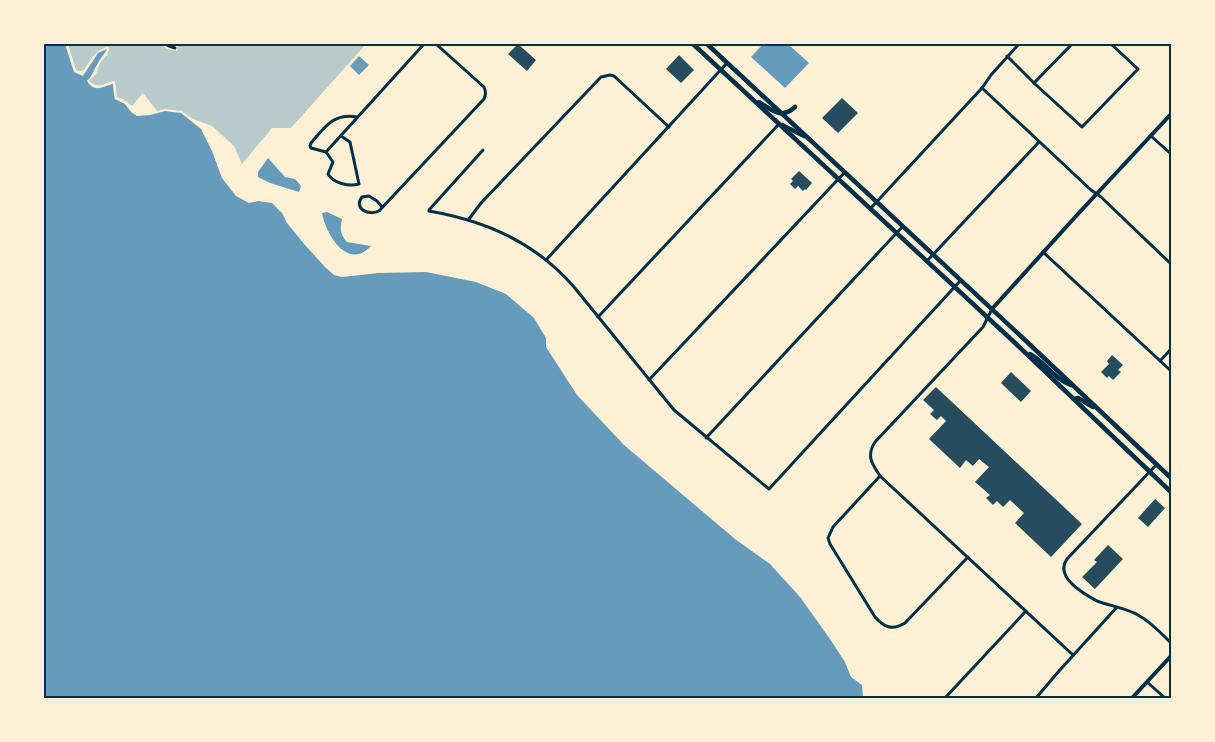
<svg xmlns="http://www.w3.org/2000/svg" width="1215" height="742" viewBox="0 0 1215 742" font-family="'Libre Baskerville',serif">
<rect width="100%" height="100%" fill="#fdf0d5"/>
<path fill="#b9caca" d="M68,44H160L167,49L177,51L178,45L170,44H366L291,128H272L242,164L234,146L212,126L191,118L182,111L165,109L157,111L143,93L132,106L123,99L117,97L115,81C101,83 102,90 89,81L96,74L100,63L108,54L109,47C96,48 91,60 84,70L80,71L76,70Z"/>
<g fill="#669bbc">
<path d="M44,44H65L74,72L83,76L98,53L107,49C105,54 100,58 98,63C93,71 94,73 87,81C95,93 101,87 113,84L114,95L115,99L125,104L131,112L137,116L150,115L165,111L181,113L201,129L212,151L222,178L236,196L249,203L258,201L272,203L282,213L287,223L305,245L325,267L334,275L342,277L379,273L426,272L476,282L506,294L534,318L546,338V347L577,395L624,445L735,539L770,564L800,597L830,639L845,662L851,677L862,685L863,698H44Z"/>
<path d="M763,44H788L809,63L785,88L751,57Z"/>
<path d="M359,56L369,65L359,75L350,66Z"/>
<path d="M268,158L285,177L295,179L301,186L299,192L270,183L258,177V172Z"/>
<path d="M327,212L342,219C340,229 340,234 347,242L371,246C348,271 326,235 322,213Z"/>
</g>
<g fill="#264d5e">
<path d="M518,44L536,60L527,71L508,54Z"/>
<path d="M679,55L694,70L681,83L666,69Z"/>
<path d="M842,98L858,113L838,133L822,118Z"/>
<path d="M799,171L812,183L806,190L805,189L803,191L798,186L795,189L790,184L793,181L791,179Z"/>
<path d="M1112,355L1123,365L1118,370L1121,372L1113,380L1109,376L1107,378L1101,372L1109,364L1107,361Z"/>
<path d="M1011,372L1031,391L1021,402L1001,383Z"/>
<path d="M936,387L1082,524L1051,557L1015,523L1024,513L1010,500L1003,507L997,501L993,505L986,498L990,495L975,482L989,467L979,459L973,466L966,460L960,468L929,439L946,421L941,416L937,420L930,414L934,410L923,400Z"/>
<path d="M1155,499L1165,508L1148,527L1138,518Z"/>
<path d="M1108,545L1123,559L1095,589L1082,577L1097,562L1094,560Z"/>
</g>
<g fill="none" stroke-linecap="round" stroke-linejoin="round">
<g stroke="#003049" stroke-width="3">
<path d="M165,44L169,46L175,48"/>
<path d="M1072,44L1034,83L1082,127L1138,69L1111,44"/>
<path d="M1007,56L1034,83"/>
<path d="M982,88L1091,190L1101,197L1171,264"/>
<path d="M341,136L350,142L359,184C349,187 333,183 328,174L333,162L326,152L424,44"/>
<path d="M1151,136L1171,154"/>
<path d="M326,152L311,148L310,146L311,143C325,127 333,113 357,117"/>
<path d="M382,207L377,201L369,196L362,197C353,209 369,216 379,211L484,99C486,94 486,92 484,87L436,44"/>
<path d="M870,209L982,88L991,75L1019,44"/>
<path d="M429,210L483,150"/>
<path d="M429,211C486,221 535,242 574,287L674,410L769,489L961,280"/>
<path d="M469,219L481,203L601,77L610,75L614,76L669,127"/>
<path d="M1043,252L1171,371"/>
<path d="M546,260L727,63"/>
<path d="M927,261L1039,142"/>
<path d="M992,309L983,327L875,442C866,456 872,464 880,476L1073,655"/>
<path d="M598,317L779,124"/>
<path d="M1160,361L1171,349"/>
<path d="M649,380L845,172"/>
<path d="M706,438L903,226"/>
<path d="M1157,464L1067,559C1054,577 1084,594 1097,601C1110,606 1126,608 1138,615C1151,622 1161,633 1171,643"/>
<path d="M880,476L833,527L828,538L830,544L875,617C884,627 892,631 905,623L968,557"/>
<path d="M1147,682L1165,698"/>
<path d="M945,698L1026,611"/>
<path d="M1036,698L1059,671L1117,607"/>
</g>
<g stroke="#003049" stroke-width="4">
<path d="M992,309L1077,215L1171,114"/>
<path d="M1132,698L1171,656"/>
</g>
<g stroke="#003049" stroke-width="4.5">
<path d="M693,44L1014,342L1171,492"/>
<path d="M707,44L1025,340L1171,478"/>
<path d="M759,102C772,110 781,120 795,107"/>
<path d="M782,125L804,136"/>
<path d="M1030,354C1045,362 1055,380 1071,385"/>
<path d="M1074,399L1078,398L1093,407"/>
</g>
</g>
<rect width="1215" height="742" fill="none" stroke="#fdf0d5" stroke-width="90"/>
<rect x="45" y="45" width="1125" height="652" fill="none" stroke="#003049" stroke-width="2"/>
</svg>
